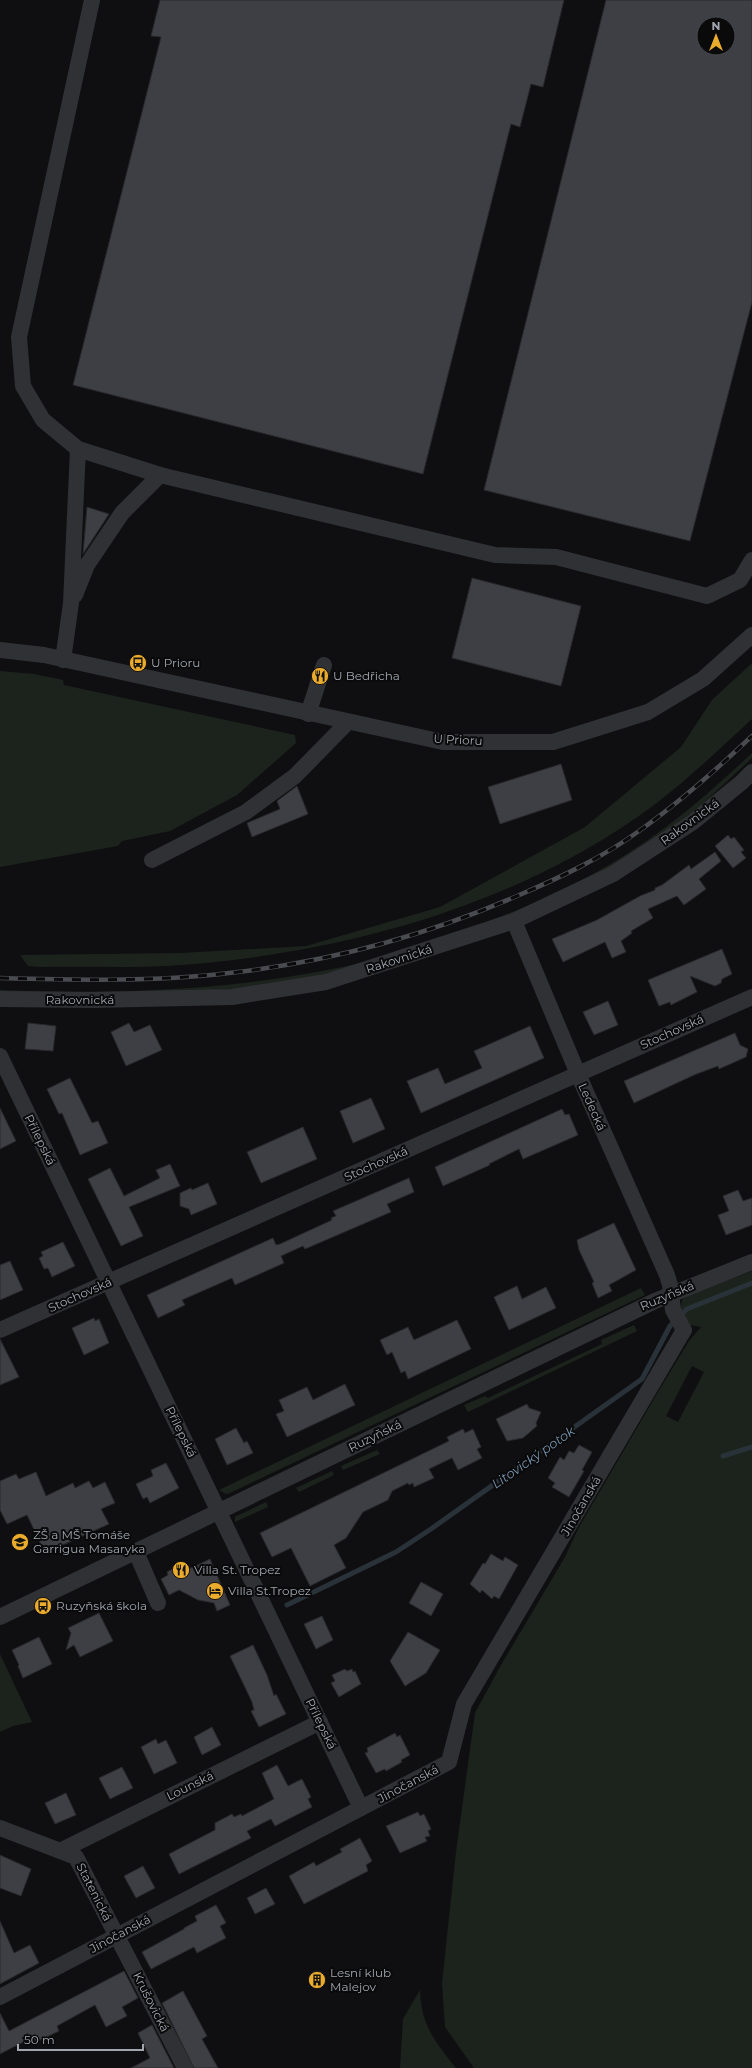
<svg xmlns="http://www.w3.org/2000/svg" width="752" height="2068" viewBox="0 0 752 2068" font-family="Montserrat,sans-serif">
<rect width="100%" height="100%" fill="#0f0f11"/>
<g fill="#1c231d" fill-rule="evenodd">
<path d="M752,663V719C713,755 674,793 630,822C495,913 327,956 166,966C125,968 83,966 41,967L28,966L20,955L180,953L306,946L440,907L585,827L681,747L712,700Z"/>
<path d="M0,671L34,674L63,680L64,685L295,735L296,743L237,795L170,831L122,841L118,846L0,867Z"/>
<path d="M752,753V758L695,811L643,847L597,875L513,916L324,977L234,989L180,992H0V990C125,995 251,990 373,960C402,953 430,941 458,932C523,910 589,881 645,842C683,816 718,785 752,753Z"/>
<path d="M752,1271V2068H474L445,2027L442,1983L456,1852L475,1713L501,1665L565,1557L579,1527L658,1392L689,1341L701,1327L690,1325L680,1310L682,1300L686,1296ZM692,1366L704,1372L678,1422L666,1416Z"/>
<path d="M641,1288L645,1295L230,1493L226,1494L219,1490Z"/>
<path d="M634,1325L637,1331L468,1412L464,1405L485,1396L488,1398L602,1344L601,1340Z"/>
<path d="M377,1450L380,1454L343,1470L341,1466Z"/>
<path d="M332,1471L334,1475L299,1492L296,1488Z"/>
<path d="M266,1502L268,1507L235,1522V1517Z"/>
<path d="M0,1654L32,1722L13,1726L0,1732Z"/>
<path d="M420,1990C421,2025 435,2042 456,2068H400L403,2019Z"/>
</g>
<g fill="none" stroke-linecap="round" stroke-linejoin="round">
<g stroke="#293238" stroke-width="5">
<path d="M723,1456L752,1447"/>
<path d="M287,1605L396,1552L431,1529L642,1379L670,1326L687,1309L752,1283"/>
</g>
</g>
<g fill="#3e3f44" stroke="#29292d" fill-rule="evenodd">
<path d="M160,0H564L543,87L531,84L520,127L511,124L423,474L73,385L161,37L151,36Z"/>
<path d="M606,0H752V302L690,541L484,490ZM704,24H728V48H704Z"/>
<path d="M87,507L109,514L83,554Z"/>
<path d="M472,578L581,606L561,686L452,658Z"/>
<path d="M561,764L572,800L500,824L488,787Z"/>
<path d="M297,786L308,814L252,837L247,823L280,809L277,801Z"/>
<path d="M728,835L731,839L734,837L744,850L741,852L746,858L733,868L715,846Z"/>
<path d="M715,852L721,861L699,879L706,889L684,905L677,896L648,909L653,918L631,931L632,933L621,941L626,952L612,958L605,942L563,962L552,939L597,920L640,896L655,890V888L662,885L689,865L691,869Z"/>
<path d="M722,949L732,974L722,979L721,983L715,986L690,976L697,992L671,1005L670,1002L659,1006L648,980Z"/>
<path d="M608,1001L618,1025L594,1035L583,1012Z"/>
<path d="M28,1023L56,1026L53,1051L25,1049Z"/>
<path d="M129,1023L134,1032L150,1025L162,1050L126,1066L111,1032Z"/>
<path d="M530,1026L544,1058L421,1113L407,1081L438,1068L445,1084L482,1068L474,1051Z"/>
<path d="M735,1033L740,1045L748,1049L746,1057L719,1069L718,1066L694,1075L634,1103L624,1081Z"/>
<path d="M70,1078L92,1123L98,1121L108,1143L80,1155L62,1113L59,1114L47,1089Z"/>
<path d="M371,1098L385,1129L353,1143L340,1111Z"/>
<path d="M0,1108L16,1141L0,1149Z"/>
<path d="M562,1109L565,1115L569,1114L578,1135L523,1159L519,1149L489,1164L490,1165L443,1186L435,1167Z"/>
<path d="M303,1127L317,1159L261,1183L247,1152Z"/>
<path d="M170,1164L180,1186L129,1207L143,1236L121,1246L88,1179L110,1168L124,1196L160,1178L156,1170Z"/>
<path d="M409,1178L414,1192L387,1204L391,1212L305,1249L303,1246L281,1256L284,1263L235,1285L232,1278L182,1300L185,1305L158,1318L147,1295L273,1238L276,1245L280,1244L332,1220L331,1218L336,1216L333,1211Z"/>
<path d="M208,1183L217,1204L191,1215L189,1209L180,1206V1193L191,1188L192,1190Z"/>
<path d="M738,1190L743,1201L752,1198V1225L726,1235L718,1215L729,1211L723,1196Z"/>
<path d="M614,1223L636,1270L609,1285L612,1291L598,1298L592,1283L594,1282L579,1250L577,1240Z"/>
<path d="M63,1242L75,1266L52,1277L48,1268L44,1269L39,1258L43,1256L41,1252Z"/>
<path d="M10,1261L23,1290L0,1300V1265Z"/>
<path d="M517,1286L522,1299L546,1287L556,1308L509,1330L494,1297Z"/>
<path d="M94,1318L95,1321L99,1319L109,1343L84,1355L72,1328Z"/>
<path d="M457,1320L471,1349L408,1379L405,1371L401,1373L392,1352L387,1355L380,1340L408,1327L414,1340Z"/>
<path d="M0,1339L19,1377L0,1385Z"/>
<path d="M345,1384L355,1405L287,1437L276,1414L284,1411L279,1400L307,1387L313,1400Z"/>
<path d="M527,1404L529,1408L541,1412L536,1423L537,1426L523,1438L507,1441L496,1419Z"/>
<path d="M236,1428L244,1443L247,1441L253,1453L227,1465L215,1439Z"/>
<path d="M463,1429L465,1433L473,1429L481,1447L477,1449L482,1458L458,1470L452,1458L429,1469L434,1478L414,1487L413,1483L409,1485L408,1483L392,1491L388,1500L363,1512L346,1538L334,1545L346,1568L310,1586L291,1548L272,1557L260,1533L449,1441L447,1437Z"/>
<path d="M579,1445L592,1452L582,1470L584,1471L569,1497L552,1487L555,1483L548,1478L560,1457L564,1460L569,1451L574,1453Z"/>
<path d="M166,1463L179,1488L150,1503L147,1497L143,1499L136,1484L153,1476L151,1470Z"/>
<path d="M36,1472L46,1496L73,1483L75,1488L89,1481L93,1488L105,1482L115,1503L101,1509L109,1524L45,1553L27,1515L7,1524L0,1510V1481L16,1474L19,1479Z"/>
<path d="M491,1554L503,1561L505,1557L518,1565L499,1599L494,1596L492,1599L482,1590L480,1593L470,1584L483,1563L485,1564Z"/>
<path d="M210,1559L230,1605L217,1611L214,1603L198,1600L179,1590L169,1595L161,1579L168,1575L167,1572L184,1563L187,1570Z"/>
<path d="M421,1582L443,1594L431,1616L409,1603Z"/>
<path d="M99,1613L113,1641L80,1657L74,1645L66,1650L71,1633L68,1628Z"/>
<path d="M322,1616L333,1640L316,1649L304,1624Z"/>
<path d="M408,1632L440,1650L426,1673L405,1686L390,1661Z"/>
<path d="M39,1637L52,1664L23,1678L18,1666L19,1665L12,1650Z"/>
<path d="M253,1645L267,1675L274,1696L276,1694L286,1714L259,1727L251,1711L254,1710L252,1702L230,1656Z"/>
<path d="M345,1669L347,1671L352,1669L353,1672L355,1671L361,1684L339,1697L331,1683L335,1681L332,1675Z"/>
<path d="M212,1727L221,1745L202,1755L194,1737Z"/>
<path d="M395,1733L397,1737L400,1735L410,1755L401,1760L402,1762L386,1771L385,1769L376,1773L365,1753L368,1752L367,1748Z"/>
<path d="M156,1739L158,1744L166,1740L177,1763L154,1774L141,1747Z"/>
<path d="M277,1765L288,1786L302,1779L311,1797L308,1799L312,1807L275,1826L271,1819L247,1831L251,1838L179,1874L169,1854L215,1830V1823L232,1814L234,1817L241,1814L242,1816L274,1799L262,1773Z"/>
<path d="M122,1767L133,1788L110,1799L99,1778Z"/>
<path d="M66,1793L76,1815L55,1824L45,1803Z"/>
<path d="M418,1812L420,1816L424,1814L431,1829L428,1831L430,1836L425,1837L427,1841L400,1853L386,1826Z"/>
<path d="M360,1838L372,1861L366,1865L368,1871L304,1904L289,1876L314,1862L316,1866L342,1852L340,1849Z"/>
<path d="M0,1855L31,1869L21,1896L0,1888Z"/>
<path d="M143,1866L155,1888L136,1898L124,1876Z"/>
<path d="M266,1888L275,1904L255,1914L247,1898Z"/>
<path d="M216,1905L226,1923L220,1926L226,1938L197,1953L194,1947L151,1969L142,1952L184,1929V1928L197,1921L195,1916Z"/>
<path d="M0,1921L14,1953L30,1945L39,1963L0,1984Z"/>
<path d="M124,1971L138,1998L122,2007L127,2016L106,2027L95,2005L57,2026L59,2031L36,2042L33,2037L0,2054V2013L9,2031Z"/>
<circle cx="317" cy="1979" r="8"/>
<path d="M183,1991L207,2036L202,2039L218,2068H194L162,2003Z"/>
<path d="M152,2025L174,2068H131L150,2058L138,2033Z"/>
</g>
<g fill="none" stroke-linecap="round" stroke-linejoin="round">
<g stroke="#303135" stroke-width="16">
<path d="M92,0L19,337L23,386L43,420L78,449L160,475L495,555L556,557L707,596L740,580L752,560"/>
<path d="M75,595L87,565L122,513L160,475"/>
<path d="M0,650L44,655L443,742H553L648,712L703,679L752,635"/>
<path d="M63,660L71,603L78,449"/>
<path d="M308,714L324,665"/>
<path d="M152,860L246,812L295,776L348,722"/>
<path d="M0,999L93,1000L232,997L326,982L514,921L613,874L693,822L742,782L752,772"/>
<path d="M0,1056L361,1808"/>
<path d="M0,1330L752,997"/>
<path d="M136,1552L158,1603"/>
<path d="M0,1617L655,1301L752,1262"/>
<path d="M0,1828L76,1857L185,2068"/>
<path d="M60,1851L320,1722"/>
<path d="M0,1997L449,1762L464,1704L684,1330L673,1310L670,1285L667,1275L578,1074L514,921"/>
</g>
<defs>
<path id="rail" d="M0,978C76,980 153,982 229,973C329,962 425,936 517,896C559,878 602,858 639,831C680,802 716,770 752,736"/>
</defs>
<use href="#rail" stroke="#494b50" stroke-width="4.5"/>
<use href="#rail" stroke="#0a0a0b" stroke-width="3" stroke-dasharray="9" stroke-linecap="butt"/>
</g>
<defs>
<symbol id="bus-disc" viewBox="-11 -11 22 22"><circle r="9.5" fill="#ebac2d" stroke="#0a0a0b"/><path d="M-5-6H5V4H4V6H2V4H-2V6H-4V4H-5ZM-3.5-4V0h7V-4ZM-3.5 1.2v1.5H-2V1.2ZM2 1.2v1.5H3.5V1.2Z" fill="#111"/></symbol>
<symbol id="restaurant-disc" viewBox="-11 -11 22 22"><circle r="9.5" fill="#ebac2d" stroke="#0a0a0b"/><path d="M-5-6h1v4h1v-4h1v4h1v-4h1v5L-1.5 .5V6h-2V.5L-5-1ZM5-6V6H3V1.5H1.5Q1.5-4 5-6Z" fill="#111"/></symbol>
<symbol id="school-disc" viewBox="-11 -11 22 22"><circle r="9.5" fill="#ebac2d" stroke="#0a0a0b"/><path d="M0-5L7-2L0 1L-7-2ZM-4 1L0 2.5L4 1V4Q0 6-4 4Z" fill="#111"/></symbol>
<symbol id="hotel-disc" viewBox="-11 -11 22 22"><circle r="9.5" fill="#ebac2d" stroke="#0a0a0b"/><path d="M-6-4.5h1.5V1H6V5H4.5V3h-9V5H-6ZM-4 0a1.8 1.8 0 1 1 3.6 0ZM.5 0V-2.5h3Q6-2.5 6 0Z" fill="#111"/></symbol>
<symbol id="building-disc" viewBox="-11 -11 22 22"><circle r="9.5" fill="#ebac2d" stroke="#0a0a0b"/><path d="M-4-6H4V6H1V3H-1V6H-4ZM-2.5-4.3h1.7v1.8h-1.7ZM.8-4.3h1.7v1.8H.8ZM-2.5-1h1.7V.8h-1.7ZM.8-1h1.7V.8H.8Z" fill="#111"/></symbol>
</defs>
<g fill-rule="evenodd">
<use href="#bus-disc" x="128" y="653" width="20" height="20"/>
<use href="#restaurant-disc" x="310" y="666" width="20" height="20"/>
<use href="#school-disc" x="10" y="1532" width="20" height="20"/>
<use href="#restaurant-disc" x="171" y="1560" width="20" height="20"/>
<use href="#hotel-disc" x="205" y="1581" width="20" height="20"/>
<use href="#bus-disc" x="33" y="1596" width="20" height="20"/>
<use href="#building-disc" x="307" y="1970" width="20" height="20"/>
</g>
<g text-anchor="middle" stroke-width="4" stroke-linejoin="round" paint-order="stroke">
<g font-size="12" fill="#a1a6b1" stroke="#0a0a0b" text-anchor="start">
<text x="151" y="667">U Prioru</text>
<text x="333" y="680">U Bedřicha</text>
<text x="33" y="1539">ZŠ a MŠ Tomáše<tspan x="33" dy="14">Garrigua Masaryka</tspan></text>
<text x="194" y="1574">Villa St. Tropez</text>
<text x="228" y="1595">Villa St.Tropez</text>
<text x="56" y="1610">Ruzyňská škola</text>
<text x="330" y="1977">Lesní klub<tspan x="330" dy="14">Malejov</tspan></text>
</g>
<g font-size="12" fill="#a1a6b1" stroke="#0a0a0b">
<text transform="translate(458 740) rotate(3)" y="4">U Prioru</text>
<text transform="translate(690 822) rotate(-36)" y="4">Rakovnická</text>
<text transform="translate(399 959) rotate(-18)" y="4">Rakovnická</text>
<text x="80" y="1004">Rakovnická</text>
<text transform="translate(672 1032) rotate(-24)" y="4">Stochovská</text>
<text transform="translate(592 1107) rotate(66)" y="4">Ledecká</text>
<text transform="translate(40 1140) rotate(64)" y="4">Přílepská</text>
<text transform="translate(376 1164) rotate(-24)" y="4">Stochovská</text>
<text transform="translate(80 1295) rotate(-24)" y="4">Stochovská</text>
<text transform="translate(667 1296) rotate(-23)" y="4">Ruzyňská</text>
<text transform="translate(181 1432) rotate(64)" y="4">Přílepská</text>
<text transform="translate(375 1436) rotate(-26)" y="4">Ruzyňská</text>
<text transform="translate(581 1506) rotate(-60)" y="4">Jinočanská</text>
<text transform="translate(321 1724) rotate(64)" y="4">Přílepská</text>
<text transform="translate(408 1784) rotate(-28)" y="4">Jinočanská</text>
<text transform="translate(190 1786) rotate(-26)" y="4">Lounská</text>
<text transform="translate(94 1892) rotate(63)" y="4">Statenická</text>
<text transform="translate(120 1934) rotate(-28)" y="4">Jinočanská</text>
<text transform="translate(151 2002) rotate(63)" y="4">Krušovická</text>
</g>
<g font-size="13" font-style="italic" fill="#7893ac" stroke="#0a0a0b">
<text transform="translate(533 1457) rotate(-35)" y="5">Litovický potok</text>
</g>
</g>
<g transform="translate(716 36)"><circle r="19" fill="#0a0a0b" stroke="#46484d"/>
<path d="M0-3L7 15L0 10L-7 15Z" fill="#ebac2d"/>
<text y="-6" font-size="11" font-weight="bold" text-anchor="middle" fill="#a1a6b1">N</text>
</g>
<path d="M18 2044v6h125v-6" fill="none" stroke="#a1a6b1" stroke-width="2"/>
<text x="24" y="2044" font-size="12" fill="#a1a6b1" stroke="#0a0a0b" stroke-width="3" paint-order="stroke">50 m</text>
</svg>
